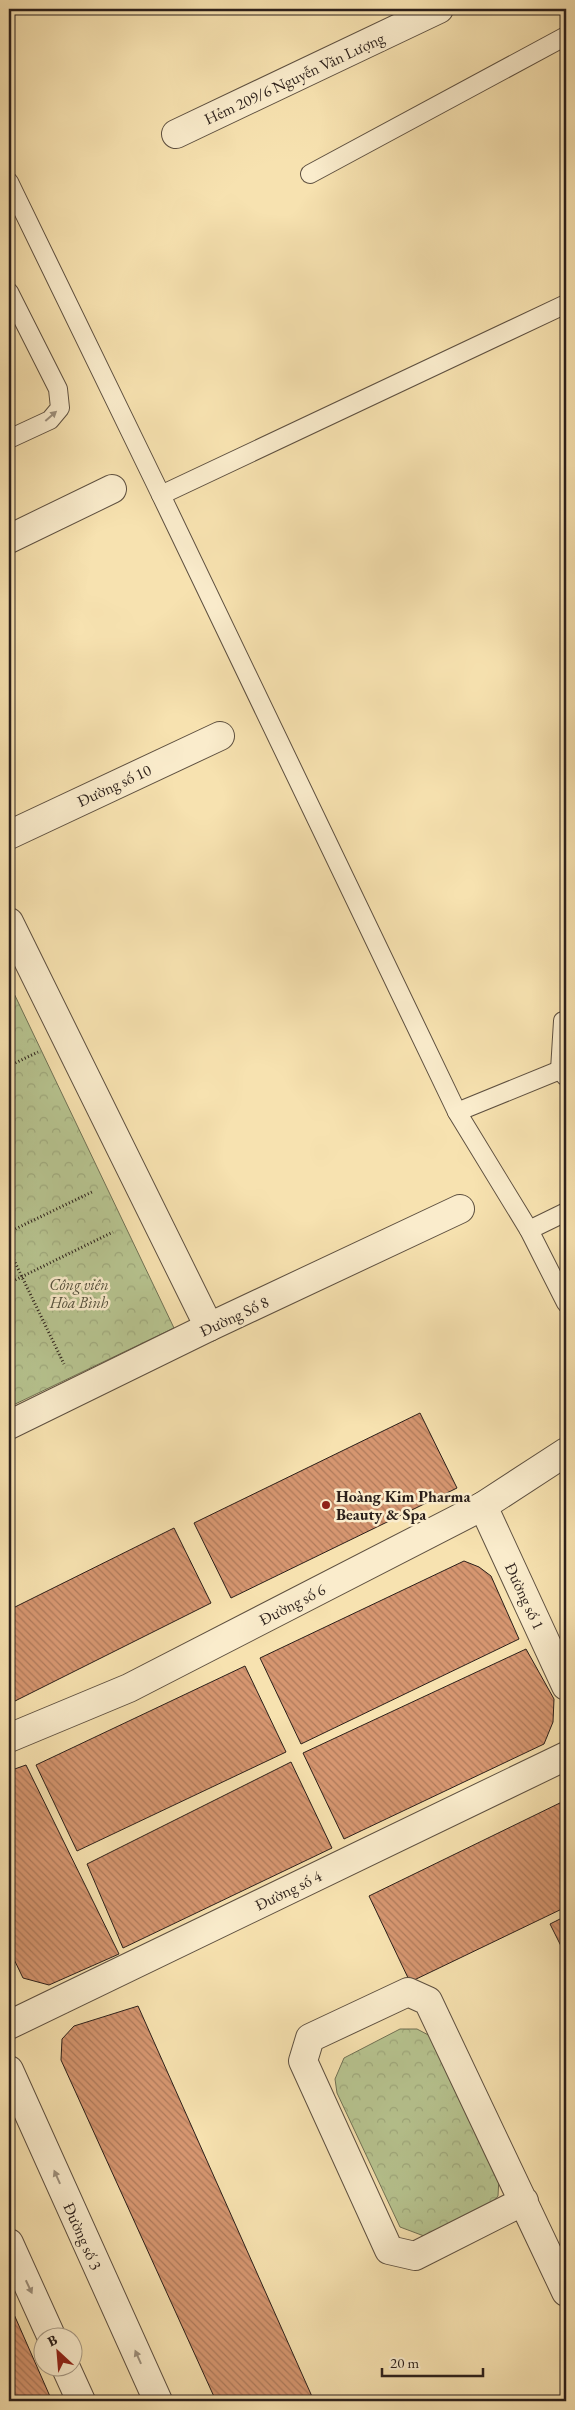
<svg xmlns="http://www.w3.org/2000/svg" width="575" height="2410" viewBox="0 0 575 2410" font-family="'EB Garamond',serif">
<defs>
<pattern id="forest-crowns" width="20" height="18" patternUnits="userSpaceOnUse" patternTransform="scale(1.25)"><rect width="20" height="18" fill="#b7c490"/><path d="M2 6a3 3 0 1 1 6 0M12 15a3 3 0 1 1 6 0" fill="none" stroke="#9ea87c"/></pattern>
<pattern id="building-back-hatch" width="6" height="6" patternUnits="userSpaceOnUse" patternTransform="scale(1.25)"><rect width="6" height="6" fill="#d69670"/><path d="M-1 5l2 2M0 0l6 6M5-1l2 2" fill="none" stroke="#ae7a5b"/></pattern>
</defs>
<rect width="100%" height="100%" fill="#f7e2b0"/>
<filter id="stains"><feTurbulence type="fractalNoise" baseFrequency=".004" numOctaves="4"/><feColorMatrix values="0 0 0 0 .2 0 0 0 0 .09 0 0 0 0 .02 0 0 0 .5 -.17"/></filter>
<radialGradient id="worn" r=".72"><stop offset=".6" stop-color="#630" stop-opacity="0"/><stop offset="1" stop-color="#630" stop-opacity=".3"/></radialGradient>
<g fill="url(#forest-crowns)" stroke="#717255">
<path d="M9,983L174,1328L9,1407Z"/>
<path d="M400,2029H417L434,2038L499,2177L498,2196L494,2201L424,2236L400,2227L337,2093L335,2079L344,2058Z"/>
</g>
<g fill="url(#building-back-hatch)" stroke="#2b1f1a">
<path d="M420,1413L457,1488L231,1598L194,1523Z"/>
<path d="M174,1528L211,1603L9,1704V1610Z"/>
<path d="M464,1561L479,1567L491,1576L519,1639L301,1744L260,1658Z"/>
<path d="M526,1649L554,1699L553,1722L544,1744L344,1839L303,1753Z"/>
<path d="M245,1666L286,1752L77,1851L36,1765Z"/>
<path d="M291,1762L332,1848L123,1948L87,1864Z"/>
<path d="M26,1765L119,1954L49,1985L23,1978L9,1949V1771Z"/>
<path d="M566,1800V1907L410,1982L369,1896Z"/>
<path d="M566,1916V1956L550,1924Z"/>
<path d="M138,2006L314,2401H216L61,2060L62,2039L74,2026Z"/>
<path d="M9,2303L52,2401H9Z"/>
</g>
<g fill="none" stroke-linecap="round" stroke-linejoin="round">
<defs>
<g id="service">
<path d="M310,174L566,36"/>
<path d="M9,182L161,495"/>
<path d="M9,292L58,389L60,408L50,420L9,439"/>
<path d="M566,304L161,495L457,1112L529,1230L566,1303"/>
<path d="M566,1020L563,1021L560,1070L566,1077"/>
<path d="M457,1112L560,1070"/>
<path d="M529,1230L566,1212"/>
</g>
<g id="minor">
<path d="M176,134L439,9"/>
<path d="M9,539L112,489"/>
<path d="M9,835L220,736"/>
<path d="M9,922L209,1327"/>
<path d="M9,1425L209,1327L460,1209"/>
<path d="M483,1506L566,1686"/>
<path d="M9,1738L129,1688L483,1506L566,1452"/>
<path d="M9,2025L566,1756"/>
<path d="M9,2070L158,2401"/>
<path d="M524,2201L415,2256L389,2250L303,2061L310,2038L408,1992L428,2001L566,2292"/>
<path d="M9,2243L52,2338"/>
<path d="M66,2368L81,2401"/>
</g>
</defs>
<use href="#service" stroke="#5e5040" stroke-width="20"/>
<use href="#minor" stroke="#5e5040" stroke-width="30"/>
<g stroke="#2b1f1a" stroke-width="3" stroke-dasharray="1 2.5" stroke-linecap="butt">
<path d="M9,1012L11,1011"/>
<path d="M9,1066L38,1052"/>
<path d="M9,1232L94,1191"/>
<path d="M9,1250L64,1364"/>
<path d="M9,1283L113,1232"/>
</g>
<use href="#service" stroke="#faeccc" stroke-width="18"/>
<use href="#minor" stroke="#faeccc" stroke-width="28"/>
</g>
<defs><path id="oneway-solid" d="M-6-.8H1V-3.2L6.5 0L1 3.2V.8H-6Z" transform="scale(1.25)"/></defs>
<g fill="#9d907c">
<use href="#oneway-solid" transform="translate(51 416) rotate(-41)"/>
<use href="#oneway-solid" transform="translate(57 2177) rotate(-114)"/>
<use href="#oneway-solid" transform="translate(29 2287) rotate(65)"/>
<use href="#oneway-solid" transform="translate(138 2357) rotate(-114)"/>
</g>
<circle fill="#8f2418" stroke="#faeccc" stroke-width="2" cx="326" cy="1505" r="5"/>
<g text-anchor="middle" stroke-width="5" stroke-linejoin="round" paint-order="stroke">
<g font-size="16" fill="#2b1f1a" stroke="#faeccc">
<text transform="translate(294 78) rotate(-25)" y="6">Hẻm 209/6 Nguyễn Văn Lượng</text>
<text transform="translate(114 785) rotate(-25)" y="6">Đường số 10</text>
<text transform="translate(234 1316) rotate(-25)" y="6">Đường Số 8</text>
<text transform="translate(525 1596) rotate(65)" y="6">Đường số 1</text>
<text transform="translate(292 1604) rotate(-27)" y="6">Đường số 6</text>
<text transform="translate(288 1890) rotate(-26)" y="6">Đường số 4</text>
<text transform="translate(83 2236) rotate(66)" y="6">Đường số 3</text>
</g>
<g font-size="16" font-style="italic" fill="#55513d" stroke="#faeccc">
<text x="79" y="1290">Công viên<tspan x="79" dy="18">Hòa Bình</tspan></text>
</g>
<g font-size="16" font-weight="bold" fill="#2b1f1a" stroke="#faeccc" text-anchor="start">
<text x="336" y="1502">Hoàng Kim Pharma<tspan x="336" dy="18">Beauty &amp; Spa</tspan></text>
</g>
</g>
<rect width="575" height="2410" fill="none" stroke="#f7e2b0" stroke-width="30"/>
<rect x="10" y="10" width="555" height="2390" fill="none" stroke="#2b1f1a" stroke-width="2.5"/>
<rect x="15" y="15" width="545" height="2380" fill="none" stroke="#2b1f1a"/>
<g transform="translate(58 2352) rotate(334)"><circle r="24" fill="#faeccc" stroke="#a79a85"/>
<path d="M0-4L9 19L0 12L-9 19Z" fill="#8f2418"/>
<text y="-8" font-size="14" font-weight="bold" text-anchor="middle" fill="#2b1f1a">B</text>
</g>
<path d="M382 2368v8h101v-8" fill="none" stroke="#2b1f1a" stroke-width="2.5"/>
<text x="390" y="2368" font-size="15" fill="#2b1f1a" stroke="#faeccc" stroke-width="4" paint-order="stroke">20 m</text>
<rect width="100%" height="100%" filter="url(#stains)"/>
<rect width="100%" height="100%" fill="url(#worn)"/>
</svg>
